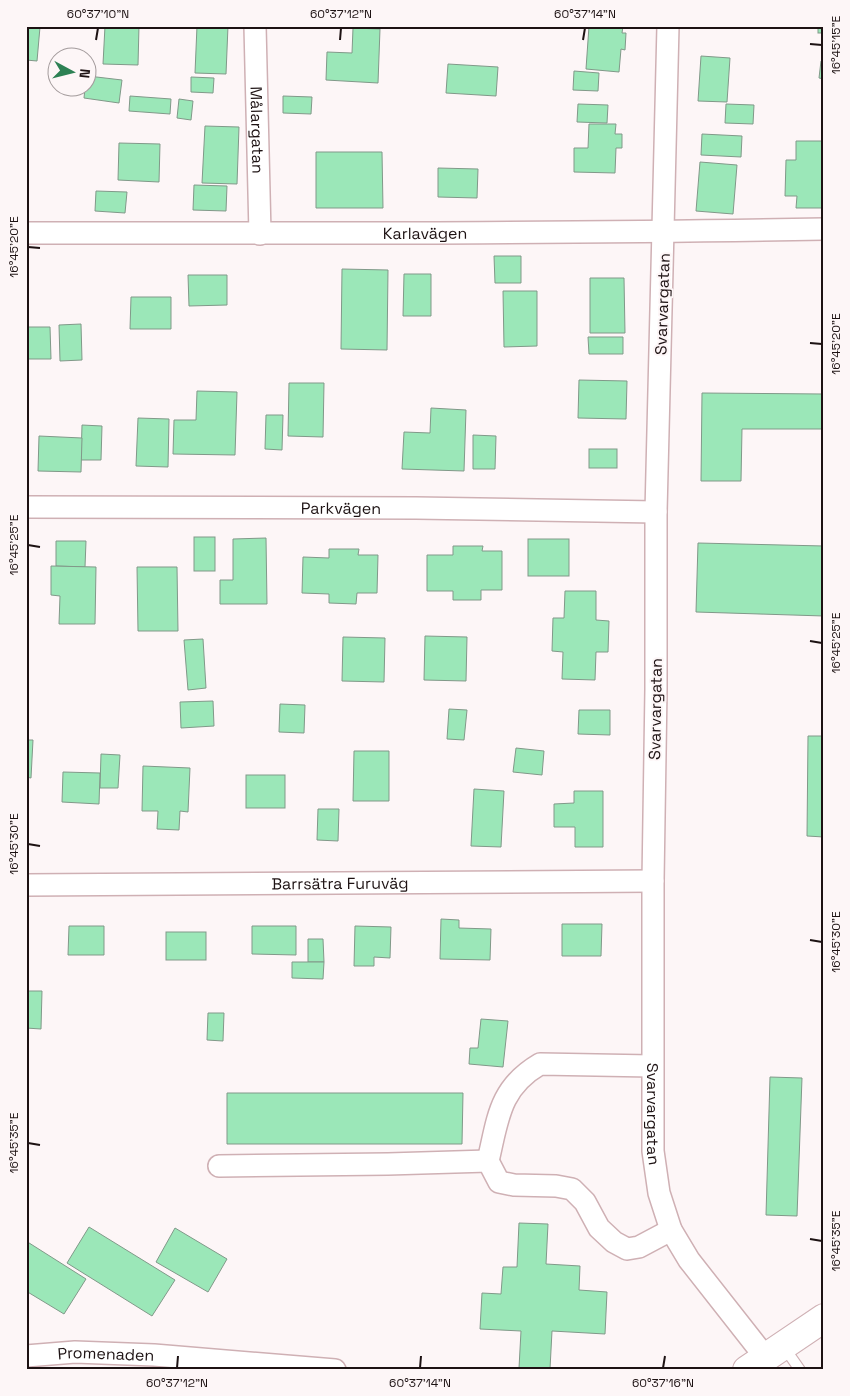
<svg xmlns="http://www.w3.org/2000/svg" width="850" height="1396" viewBox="0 0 850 1396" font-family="'Space Grotesk',sans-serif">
<rect width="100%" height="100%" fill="#fdf6f7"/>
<g fill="#9be7b8" stroke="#819989">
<path d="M26,26L40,27L37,61L26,60Z"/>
<path d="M105,26H139L138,65L103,64Z"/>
<path d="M197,26H228L226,74L195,73Z"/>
<path d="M444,26H483V27L444,28Z"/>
<path d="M589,26H623L622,33H626L625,50L621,49L619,72L586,69Z"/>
<rect x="818" y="26" width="6" height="7"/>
<path d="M353,28L380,29L378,83L326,80L327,52L352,53Z"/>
<path d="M701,56L730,58L727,102L698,101Z"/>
<path d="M821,61L824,62V79L819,78Z"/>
<path d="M448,64L498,67L496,96L446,93Z"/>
<path d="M574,71L599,73L598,91L573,90Z"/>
<path d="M88,76L122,80L119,103L84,98L85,88H88Z"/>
<path d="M191,77L214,78L213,93L191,92Z"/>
<path d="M130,96L171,99L170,114L129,111Z"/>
<path d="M283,96L312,97L311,114L283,113Z"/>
<path d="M179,99L193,101L191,120L177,118Z"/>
<path d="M578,104L608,105L607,123L577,122Z"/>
<path d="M726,104L754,105L753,124L725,123Z"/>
<path d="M589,124H616L615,134H622V148H616L615,173L574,172V148H588Z"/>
<path d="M205,126L239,127L237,184L202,183Z"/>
<path d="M702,134L742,136L741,157L701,155Z"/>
<path d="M796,141H824V208H796L797,196H785L786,160H796Z"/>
<path d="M119,143L160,144L159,182L118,180Z"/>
<path d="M316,152H382L383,208H316Z"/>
<path d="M700,162L737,165L733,214L696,211Z"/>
<path d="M438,168L478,169L477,198L438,197Z"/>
<path d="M194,185L227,186L226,211L193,210Z"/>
<path d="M96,191L127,192L125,213L95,211Z"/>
<path d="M494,256H521V283H495Z"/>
<path d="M342,269L388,270L387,350L341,349Z"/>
<path d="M404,274H431V316H403Z"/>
<path d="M188,275H227V305L189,306Z"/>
<path d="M590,278H624L625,333H590Z"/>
<path d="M503,291H537V346L504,347Z"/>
<path d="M131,297H171V329H130Z"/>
<path d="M81,324L82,360L60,361L59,325Z"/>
<path d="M26,327H50L51,359H26Z"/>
<path d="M588,337H623V354H589Z"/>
<path d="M579,380L627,381L626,419L578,418Z"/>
<path d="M289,383H324L323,437L288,436Z"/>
<path d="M197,391L237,392L235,455L173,454L174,420H196Z"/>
<path d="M702,393L824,394V429H742L741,481H701Z"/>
<path d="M431,408L466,410L464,471L402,469L404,432L430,433Z"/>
<path d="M266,415H283L282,450L265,449Z"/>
<path d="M138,418L169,419L168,467L136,466Z"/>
<path d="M82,425L102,426L101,460H81Z"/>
<path d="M473,435L496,436L495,469H473Z"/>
<path d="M39,436L82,438L81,472L38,471Z"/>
<rect x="589" y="449" width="28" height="19"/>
<rect x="194" y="537" width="21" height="34"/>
<path d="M266,538L267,604H220V580H233V539Z"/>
<rect x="528" y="539" width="41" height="37"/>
<path d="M56,541H86L85,567L56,566Z"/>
<path d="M698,543L824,546V616L696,612Z"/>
<path d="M453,546H483L482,551H502V590H481V600H453V591H427V555H453Z"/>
<path d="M329,549H359L358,555H378L377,593H357L356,604L329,603V594L302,593L303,557L329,558Z"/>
<path d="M51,566L96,567L95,624H59L60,596L51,595Z"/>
<path d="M137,567H177L178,631H138Z"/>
<path d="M565,591H596V620L609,621L608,652H596L595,680L562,679L563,652L552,651L553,618H564Z"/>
<path d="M425,636L467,637L466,681L424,680Z"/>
<path d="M343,637L385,638L384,682L342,681Z"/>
<path d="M203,639L206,688L188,690L184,640Z"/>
<path d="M213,701L214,726L181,728L180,702Z"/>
<path d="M280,704L305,705L304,733L279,732Z"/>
<path d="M449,709L467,710L464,740L447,739Z"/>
<path d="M579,710H610V735L578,734Z"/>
<path d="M808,736H824V837L807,836Z"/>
<path d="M26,740H33L31,778L26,777Z"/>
<path d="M516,748L544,751L542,775L513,772Z"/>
<path d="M354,751H389V801H353Z"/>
<path d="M101,754L120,755L118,788H100Z"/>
<path d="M143,766L190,768L188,812L180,811L179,830L157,829L158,811H142Z"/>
<path d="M63,772L100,773L99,804L62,802Z"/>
<rect x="246" y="775" width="39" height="33"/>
<path d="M474,789L504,791L501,847L471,846Z"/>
<path d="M574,791H603V847H575V827H554V804L574,803Z"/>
<path d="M318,809H339L338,841L317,840Z"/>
<path d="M441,919L459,920V928L491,929L490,960L440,959Z"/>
<path d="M562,924H602L601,956H562Z"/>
<path d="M69,926H104V955H68Z"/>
<path d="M252,926H296V955L252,954Z"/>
<path d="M355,926L391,927L390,958L374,957V966H354Z"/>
<rect x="166" y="932" width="40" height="28"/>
<path d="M308,939H323L324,962H308Z"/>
<path d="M292,962H324L323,979L292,978Z"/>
<path d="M26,991H42L41,1029L26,1028Z"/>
<path d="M208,1013H224L223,1041L207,1040Z"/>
<path d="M481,1019L508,1021L503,1067L469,1064L470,1048H478Z"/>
<path d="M770,1077L802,1078L797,1216L766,1215Z"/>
<path d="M227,1093H463L462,1144H227Z"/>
<path d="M519,1223L548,1224L546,1264L580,1266L579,1290L607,1292L605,1334L552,1331L550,1369L519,1368L521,1331L480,1329L482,1293L501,1294L503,1267H517Z"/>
<path d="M89,1227L175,1280L152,1316L67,1263Z"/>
<path d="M175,1228L227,1259L208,1292L156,1262Z"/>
<path d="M26,1241L86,1279L64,1314L26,1291Z"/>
</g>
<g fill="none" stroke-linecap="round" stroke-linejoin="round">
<defs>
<path id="lane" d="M784,1347L800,1370"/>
<g id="street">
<path id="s1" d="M255,26L260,234"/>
<path id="s2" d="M668,26L656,512V689L653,881V1151L659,1193L671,1230L689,1260L766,1358"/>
<path id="s3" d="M26,233C292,233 558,234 824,229"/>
<path id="s4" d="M26,507L416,508L656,512"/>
<path id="s5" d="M26,885L653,881"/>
<path d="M488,1161C498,1119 499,1088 540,1064L652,1066"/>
<path d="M219,1166L388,1164L488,1161L499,1182L514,1185L556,1186L572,1189L585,1202L599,1228L614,1242L627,1249L639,1247L671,1230"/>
<path id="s6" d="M26,1356L75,1352L154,1355L335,1370"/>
</g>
<path id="secondary" d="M747,1370L824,1318"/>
</defs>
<use href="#lane" stroke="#cfb0b4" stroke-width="12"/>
<use href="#street" stroke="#cfb0b4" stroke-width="24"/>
<use href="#secondary" stroke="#cfb0b4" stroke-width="30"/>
<use href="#lane" stroke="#fff" stroke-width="10"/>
<use href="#street" stroke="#fff" stroke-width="21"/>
<use href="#secondary" stroke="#fff" stroke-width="28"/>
</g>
<path fill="none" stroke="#1d1213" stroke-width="2" d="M96,40L98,28M340,40L341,28M583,40L585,28M810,44L822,45M28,247L40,248M810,343L822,344M28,545L40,547M810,641L822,643M28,844L40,846M810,940L822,942M28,1143L40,1145M810,1239L822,1241M177,1368L178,1356M420,1368L421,1356M663,1368L665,1356"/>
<g text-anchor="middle" stroke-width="4" stroke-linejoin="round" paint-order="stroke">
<g font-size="16" fill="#1d1213" stroke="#fdf6f7">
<text dy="6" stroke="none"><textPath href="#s1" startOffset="104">Målargatan</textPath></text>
<text dy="6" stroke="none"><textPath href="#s3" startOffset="399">Karlavägen</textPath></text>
<text transform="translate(662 304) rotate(-88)" y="6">Svarvargatan</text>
<text dy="6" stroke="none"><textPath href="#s4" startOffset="315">Parkvägen</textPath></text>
<text transform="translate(655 709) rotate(-89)" y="6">Svarvargatan</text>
<text dy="6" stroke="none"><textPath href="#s5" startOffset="314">Barrsätra Furuväg</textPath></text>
<text dy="6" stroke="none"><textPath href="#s2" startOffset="1088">Svarvargatan</textPath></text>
<text dy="6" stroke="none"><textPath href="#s6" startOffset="80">Promenaden</textPath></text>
</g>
</g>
<rect width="850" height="1396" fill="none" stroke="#fdf6f7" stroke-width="55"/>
<g transform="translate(72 72) rotate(97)"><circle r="24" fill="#fdf6f7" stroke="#a39b9c"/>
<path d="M0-4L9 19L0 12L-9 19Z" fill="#2d8154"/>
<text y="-8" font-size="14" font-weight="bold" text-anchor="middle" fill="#1d1213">N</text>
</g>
<rect x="28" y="28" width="794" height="1340" fill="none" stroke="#1d1213" stroke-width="2"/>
<g font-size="12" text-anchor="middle" fill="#1d1213">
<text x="98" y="18">60°37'10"N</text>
<text x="341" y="18">60°37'12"N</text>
<text x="585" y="18">60°37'14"N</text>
<text transform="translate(836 45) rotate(-90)" y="4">16°45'15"E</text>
<text transform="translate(14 247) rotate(-90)" y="4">16°45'20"E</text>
<text transform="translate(836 344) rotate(-90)" y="4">16°45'20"E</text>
<text transform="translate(14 545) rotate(-90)" y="4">16°45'25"E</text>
<text transform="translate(836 643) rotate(-90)" y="4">16°45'25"E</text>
<text transform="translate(14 844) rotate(-90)" y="4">16°45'30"E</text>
<text transform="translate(836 942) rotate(-90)" y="4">16°45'30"E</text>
<text transform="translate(14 1143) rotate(-90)" y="4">16°45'35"E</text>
<text transform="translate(836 1241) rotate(-90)" y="4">16°45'35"E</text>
<text x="177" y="1387">60°37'12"N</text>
<text x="420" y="1387">60°37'14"N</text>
<text x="663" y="1387">60°37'16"N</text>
</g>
</svg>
